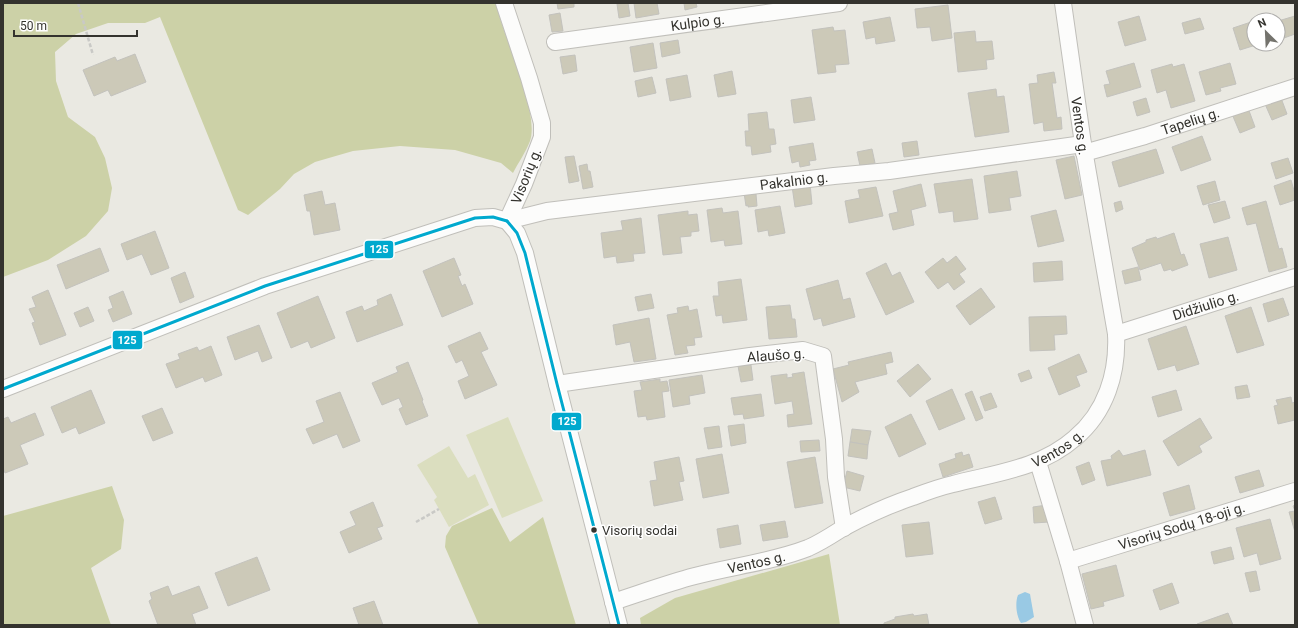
<svg xmlns="http://www.w3.org/2000/svg" width="1298" height="628" viewBox="0 0 1298 628" font-family="Roboto,sans-serif">
<rect width="100%" height="100%" fill="#eae9e2"/>
<g fill="#dbdebf">
<path d="M508,417L543,501L502,518L466,435Z"/>
<path d="M449,446L468,478L475,474L489,505L449,527L434,500L437,497L417,465Z"/>
</g>
<g fill="#ccd1a7">
<path d="M3,3H496C503,37 540,111 530,141C526,152 518,163 513,173L501,163L455,150L400,146L353,151L315,162L294,174L280,189L248,215L238,210L160,17L145,23H108L76,34L55,52L56,81L68,117L95,137L105,158L112,188L108,211L86,236L48,260L3,277Z"/>
<path d="M112,486L124,520L121,549L91,568L111,625H3V516Z"/>
<path d="M492,508L510,542L543,517L576,625H479L445,547L446,536L452,526Z"/>
<path d="M829,554L840,625H641L640,618L675,598Z"/>
</g>
<path fill="#99c9e4" d="M1025,592L1030,594L1034,617L1026,622L1021,623C1016,616 1015,602 1018,595Z"/>
<g fill="#ccc9b8" stroke="#c3c2bd">
<path d="M557,3H574V7L558,9Z"/>
<path d="M628,3L630,16L619,18L617,4Z"/>
<path d="M634,3H657L659,14L636,18Z"/>
<path d="M684,3H696L697,7L685,10Z"/>
<path d="M948,5L952,38L932,41L930,27L917,28L915,9Z"/>
<path d="M560,13L563,31L552,32L549,15Z"/>
<path d="M1139,16L1146,40L1125,46L1118,22Z"/>
<path d="M1295,16V34L1284,38L1278,21Z"/>
<path d="M890,17L895,41L876,44L875,37L866,39L863,22Z"/>
<path d="M1200,18L1204,29L1185,34L1182,23Z"/>
<path d="M1254,21V44H1259L1240,50L1233,28Z"/>
<path d="M833,27L834,31L845,30L849,64L835,65L836,72L818,74L812,30Z"/>
<path d="M975,31L976,42L992,41L994,59L986,60L987,69L958,72L954,33Z"/>
<path d="M678,40L680,53L662,57L660,43Z"/>
<path d="M653,43L657,68L634,72L630,47Z"/>
<path d="M135,54L146,82L111,96L108,90L94,96L83,70L115,57L117,61Z"/>
<path d="M575,55L577,71L563,74L560,57Z"/>
<path d="M1134,63L1141,87L1107,97L1104,85L1110,84L1106,71Z"/>
<path d="M1230,63L1236,84L1220,88L1221,91L1206,95L1199,72Z"/>
<path d="M1172,64L1173,67L1184,64L1195,101L1171,108L1166,90L1157,93L1151,70Z"/>
<path d="M732,71L736,94L718,97L714,75Z"/>
<path d="M1054,72L1056,83H1052L1057,118L1061,117L1062,129L1044,131L1043,122L1034,124L1029,84L1038,83L1037,75Z"/>
<path d="M687,75L691,97L670,101L666,79Z"/>
<path d="M652,77L656,93L638,97L635,81Z"/>
<path d="M996,89L997,97L1004,96L1009,132L975,137L968,93Z"/>
<path d="M811,97L815,120L794,123L791,100Z"/>
<path d="M1146,98L1150,112L1137,116L1133,102Z"/>
<path d="M1281,98L1287,114L1272,120L1265,104Z"/>
<path d="M1248,108L1255,127L1240,133L1232,114Z"/>
<path d="M767,112L769,129H774L776,144L770,145L771,152L752,155L751,146H746L745,131H749L748,114Z"/>
<path d="M1202,136L1211,160L1181,171L1172,147Z"/>
<path d="M917,141L919,155L904,157L902,143Z"/>
<path d="M813,143L816,160L809,161L810,165L800,167L799,161L792,163L789,147Z"/>
<path d="M872,149L875,163L860,166L857,152Z"/>
<path d="M1156,149L1164,173L1119,187L1112,162Z"/>
<path d="M574,156L579,181L569,183L565,157Z"/>
<path d="M1074,156L1082,195L1065,199L1056,160Z"/>
<path d="M1288,158L1293,173L1276,179L1271,163Z"/>
<path d="M587,164L588,171H590L593,187L583,189L579,166Z"/>
<path d="M1017,171L1021,196L1009,198L1011,210L989,213L984,176Z"/>
<path d="M972,179L978,219L954,222L953,211L939,213L934,184Z"/>
<path d="M1291,180L1295,194V200L1280,205L1274,186Z"/>
<path d="M1215,181L1220,200L1203,205L1197,186Z"/>
<path d="M810,184L812,204L795,207L792,186Z"/>
<path d="M921,184L926,206L911,210L914,225L893,230L889,214L898,212L893,191Z"/>
<path d="M876,187L883,216L849,223L845,201L860,198L858,190Z"/>
<path d="M322,191L325,205L335,203L340,230L314,235L310,211H307L304,195Z"/>
<path d="M750,192L751,194H756L757,206L748,207V205L746,206L744,193Z"/>
<path d="M1121,201L1123,209L1116,212L1114,203Z"/>
<path d="M1225,201L1230,218L1214,223L1208,205Z"/>
<path d="M1266,201L1279,249L1282,248L1287,267L1269,272L1256,223L1247,225L1242,208Z"/>
<path d="M780,206L785,233L769,236L768,230L758,232L755,210Z"/>
<path d="M722,208L723,213L738,211L742,244L725,246L724,240L711,242L707,210Z"/>
<path d="M1056,210L1064,241L1038,247L1031,216Z"/>
<path d="M688,211V215L697,214L699,231L691,232V236L680,237L682,253L663,255L658,215Z"/>
<path d="M641,218L645,253L633,254L634,261L617,263L616,256L604,258L601,233L623,230L621,221Z"/>
<path d="M155,231L169,268L151,275L142,254L127,260L121,244Z"/>
<path d="M1174,233L1181,255L1184,254L1188,265L1172,271L1171,269L1164,271L1161,263L1140,270L1132,248L1146,242V240L1156,237L1157,239Z"/>
<path d="M1228,237L1237,270L1209,278L1200,244Z"/>
<path d="M100,248L109,271L66,289L57,265Z"/>
<path d="M956,256L966,269L959,274L965,282L954,290L948,282L938,289L925,272L943,258L947,263Z"/>
<path d="M454,258L461,275L458,276L462,286L465,284L473,304L442,317L423,271Z"/>
<path d="M1062,261L1063,280L1034,282L1033,263Z"/>
<path d="M886,263L892,276L900,272L914,302L886,315L866,273Z"/>
<path d="M1138,267L1141,280L1125,284L1122,271Z"/>
<path d="M185,272L194,297L180,303L171,278Z"/>
<path d="M741,279L747,320L723,323L722,315L716,316L713,296H719L718,282Z"/>
<path d="M838,280L843,300L850,298L855,317L823,326L821,318L814,320L806,289Z"/>
<path d="M981,288L995,307L970,325L956,306Z"/>
<path d="M48,290L66,335L40,345L32,323L35,322L29,309L36,307L32,297Z"/>
<path d="M123,291L132,314L113,322L108,310L113,308L109,297Z"/>
<path d="M391,294L403,325L357,342L346,312L362,306L364,311L378,305L377,300Z"/>
<path d="M651,294L654,308L638,311L635,297Z"/>
<path d="M318,296L335,338L311,348L308,341L291,348L277,313Z"/>
<path d="M1283,298L1289,315L1268,322L1263,304Z"/>
<path d="M790,305L792,319H795L797,337L769,339L766,307Z"/>
<path d="M688,306L689,311L697,309L702,337L694,338L695,345L686,346L688,353L675,355L667,315L678,313L677,308Z"/>
<path d="M88,307L94,321L80,327L74,313Z"/>
<path d="M1251,307L1264,345L1237,353L1225,316Z"/>
<path d="M1066,316L1067,334L1054,335L1055,350L1030,351L1029,317Z"/>
<path d="M649,318L656,359L634,362L630,342L616,345L613,325Z"/>
<path d="M259,325L272,358L262,362L258,351L235,360L227,337Z"/>
<path d="M1186,326L1199,364L1177,371L1175,365L1158,370L1148,339Z"/>
<path d="M480,332L488,349L481,352L497,385L465,399L458,381L469,376L462,360L456,363L448,346Z"/>
<path d="M211,346L222,375L205,382L203,377L176,388L166,364L180,359L178,354L197,347L199,351Z"/>
<path d="M891,352L893,362L885,364L887,374L855,382L859,392L842,402L833,369L849,365L848,362Z"/>
<path d="M1079,354L1087,372L1076,376L1080,386L1059,395L1048,368Z"/>
<path d="M408,362L423,400L422,401L428,416L406,425L399,409L403,407L399,398L382,405L372,383L398,372L396,367Z"/>
<path d="M918,364L931,379L910,397L897,381Z"/>
<path d="M751,365L753,380L741,382L738,366Z"/>
<path d="M1029,370L1032,378L1021,382L1018,374Z"/>
<path d="M804,372L812,424L788,427L787,415L794,414L792,401L775,404L771,376L787,374V378L793,377L792,374Z"/>
<path d="M702,375L705,393L689,396L690,404L673,407L669,380Z"/>
<path d="M660,379V382L667,381L669,391L662,392L665,417L647,420L646,416L638,417L634,391L642,390L640,382Z"/>
<path d="M1247,385L1250,397L1237,399L1235,387Z"/>
<path d="M952,389L965,419L939,430L926,401Z"/>
<path d="M91,390L105,423L79,434L76,427L62,433L51,407Z"/>
<path d="M1176,390L1182,410L1158,417L1152,397Z"/>
<path d="M972,391L983,418L976,421L965,394Z"/>
<path d="M340,392L360,441L343,448L337,434L313,444L306,429L324,422L316,401Z"/>
<path d="M991,393L997,407L985,411L980,397Z"/>
<path d="M761,394L764,416L744,419L743,414L734,415L731,398Z"/>
<path d="M1291,397L1292,403L1295,402V420L1278,424L1274,406L1278,405L1276,400Z"/>
<path d="M162,408L173,433L153,441L142,416Z"/>
<path d="M35,413L44,435L20,445L28,464L5,473L3,467V419L8,417L11,423Z"/>
<path d="M911,414L926,444L899,457L885,427Z"/>
<path d="M1200,418L1212,438L1199,446L1202,452L1178,466L1163,441Z"/>
<path d="M744,424L746,443L731,446L728,426Z"/>
<path d="M719,426L722,447L708,449L704,428Z"/>
<path d="M852,429L871,431L868,445L850,442Z"/>
<path d="M819,440L820,451L801,452L800,441Z"/>
<path d="M850,442L868,445L867,459L848,456Z"/>
<path d="M1119,450L1123,456L1145,450L1151,475L1107,486L1101,461L1112,459L1111,456Z"/>
<path d="M962,452L963,456L969,454L973,467L943,477L939,464L956,458L955,454Z"/>
<path d="M722,454L729,493L703,498L696,459Z"/>
<path d="M679,457L684,481L679,482L683,500L654,506L650,481L657,480L654,462Z"/>
<path d="M815,457L823,503L795,508L787,462Z"/>
<path d="M1089,462L1095,480L1082,485L1076,467Z"/>
<path d="M1259,470L1264,486L1240,493L1235,477Z"/>
<path d="M847,471L864,476L860,491L843,487Z"/>
<path d="M1189,485L1195,509L1170,516L1163,493Z"/>
<path d="M995,497L1002,519L985,524L978,502Z"/>
<path d="M373,502L383,526L377,528L382,539L349,553L340,532L356,525L350,512Z"/>
<path d="M1047,505L1049,522L1034,523L1033,507Z"/>
<path d="M1295,505V532L1289,512L1295,511L1293,506Z"/>
<path d="M1270,519L1281,559L1260,565L1257,553L1244,557L1236,528Z"/>
<path d="M785,521L788,537L763,541L760,525Z"/>
<path d="M929,522L933,554L906,557L902,525Z"/>
<path d="M738,525L741,544L720,548L717,529Z"/>
<path d="M1231,547L1234,559L1214,564L1211,552Z"/>
<path d="M257,557L270,590L228,606L215,573Z"/>
<path d="M1116,565L1124,596L1103,602L1104,606L1091,609L1082,574Z"/>
<path d="M1256,571L1260,590L1250,592L1245,573Z"/>
<path d="M1172,583L1179,603L1160,610L1153,590Z"/>
<path d="M168,586L172,596L199,586L208,608L192,614L196,625H158L149,601L152,599L150,593Z"/>
<path d="M374,601L383,625H359L353,608Z"/>
<path d="M1228,613L1233,625H1197V624Z"/>
<path d="M913,614L914,616L927,614L929,625H884V623L895,619V617Z"/>
</g>
<g fill="none" stroke-linecap="round" stroke-linejoin="round">
<defs>
<g id="minor">
<path d="M504,3L529,78L542,123V137L524,184L507,221"/>
<path id="s1" d="M555,42L839,3"/>
<path id="s2" d="M1084,153L1145,136L1295,87"/>
<path id="s3" d="M507,221L547,211L834,176L889,171L1083,144"/>
<path d="M507,221L517,233L525,253L557,384L619,625"/>
<path id="s4" d="M1116,334L1295,277"/>
<path d="M557,384L750,356L803,350L823,356L834,439L836,477L844,528"/>
<path d="M3,389L265,286L475,218L493,217L507,221"/>
<path d="M1038,462L1068,561L1085,625"/>
<path id="s5" d="M1068,561L1295,491"/>
<path id="s6" d="M613,602C641,593 668,583 695,576C733,566 772,562 808,548C820,543 832,535 843,528C865,516 889,505 913,497C926,492 940,487 953,484C996,473 1041,468 1075,438C1106,412 1118,373 1116,334L1083,144L1063,3"/>
</g>
</defs>
<use href="#minor" stroke="#c0bfba" stroke-width="18"/>
<g stroke="#c9c9c6" stroke-width="2.5" stroke-dasharray="4 2" stroke-linecap="butt">
<path d="M78,3L93,55"/>
<path d="M416,522L439,509"/>
</g>
<use href="#minor" stroke="#fcfcfb" stroke-width="16"/>
<defs>
<g id="bus-1">
<path d="M507,221L517,233L525,253L557,384L619,625"/>
<path d="M3,389L265,286L475,218L493,217L507,221"/>
</g>
</defs>
<use href="#bus-1" stroke="#fff" stroke-width="6"/>
<use href="#bus-1" stroke="#00a9ce" stroke-width="3"/>
</g>
<circle fill="#34332e" stroke="#fff" stroke-width="1.5" cx="594" cy="530" r="3.5"/>
<g text-anchor="middle" stroke-width="3" stroke-linejoin="round" paint-order="stroke">
<g font-size="13" fill="#34332e" stroke="#fff" text-anchor="start">
<text x="602" y="535">Visorių sodai</text>
</g>
<g font-size="14" fill="#34332e" stroke="#fff">
<text dy="5" stroke="none"><textPath href="#s1" startOffset="144">Kulpio g.</textPath></text>
<text dy="5" stroke="none"><textPath href="#s2" startOffset="111">Tapelių g.</textPath></text>
<text transform="translate(1080 126) rotate(82)" y="5">Ventos g.</text>
<text transform="translate(526 176) rotate(-68)" y="5">Visorių g.</text>
<text dy="5" stroke="none"><textPath href="#s3" startOffset="290">Pakalnio g.</textPath></text>
<text dy="5" stroke="none"><textPath href="#s4" startOffset="94">Didžiulio g.</textPath></text>
<text transform="translate(776 355) rotate(-4)" y="5">Alaušo g.</text>
<text dy="5" stroke="none"><textPath href="#s6" startOffset="473">Ventos g.</textPath></text>
<text dy="5" stroke="none"><textPath href="#s5" startOffset="119">Visorių Sodų 18-oji g.</textPath></text>
<text dy="5" stroke="none"><textPath href="#s6" startOffset="149">Ventos g.</textPath></text>
</g>
</g>
<g stroke="#fff" stroke-width="1.5">
<rect x="364" y="240" width="30" height="19" rx="4" fill="#00a9ce"/>
<rect x="112" y="330" width="31" height="20" rx="4" fill="#00a9ce"/>
<rect x="551" y="412" width="31" height="19" rx="4" fill="#00a9ce"/>
</g>
<g font-size="11" text-anchor="middle" font-weight="bold" fill="#fff">
<text x="379" y="253">125</text>
<text x="127" y="344">125</text>
<text x="567" y="425">125</text>
</g>
<rect width="1298" height="628" fill="none" stroke="#34332e" stroke-width="8"/>
<g transform="translate(1266 32) rotate(336)"><circle r="19" fill="#ffffff" stroke="#aeadab"/>
<path d="M0-3L7 15L0 10L-7 15Z" fill="#74736d"/>
<text y="-6" font-size="11" font-weight="bold" text-anchor="middle" fill="#34332e">N</text>
</g>
<path d="M14 30v6h123v-6" fill="none" stroke="#34332e" stroke-width="2"/>
<text x="20" y="30" font-size="12" fill="#34332e" stroke="#ffffff" stroke-width="3" paint-order="stroke">50 m</text>
</svg>
